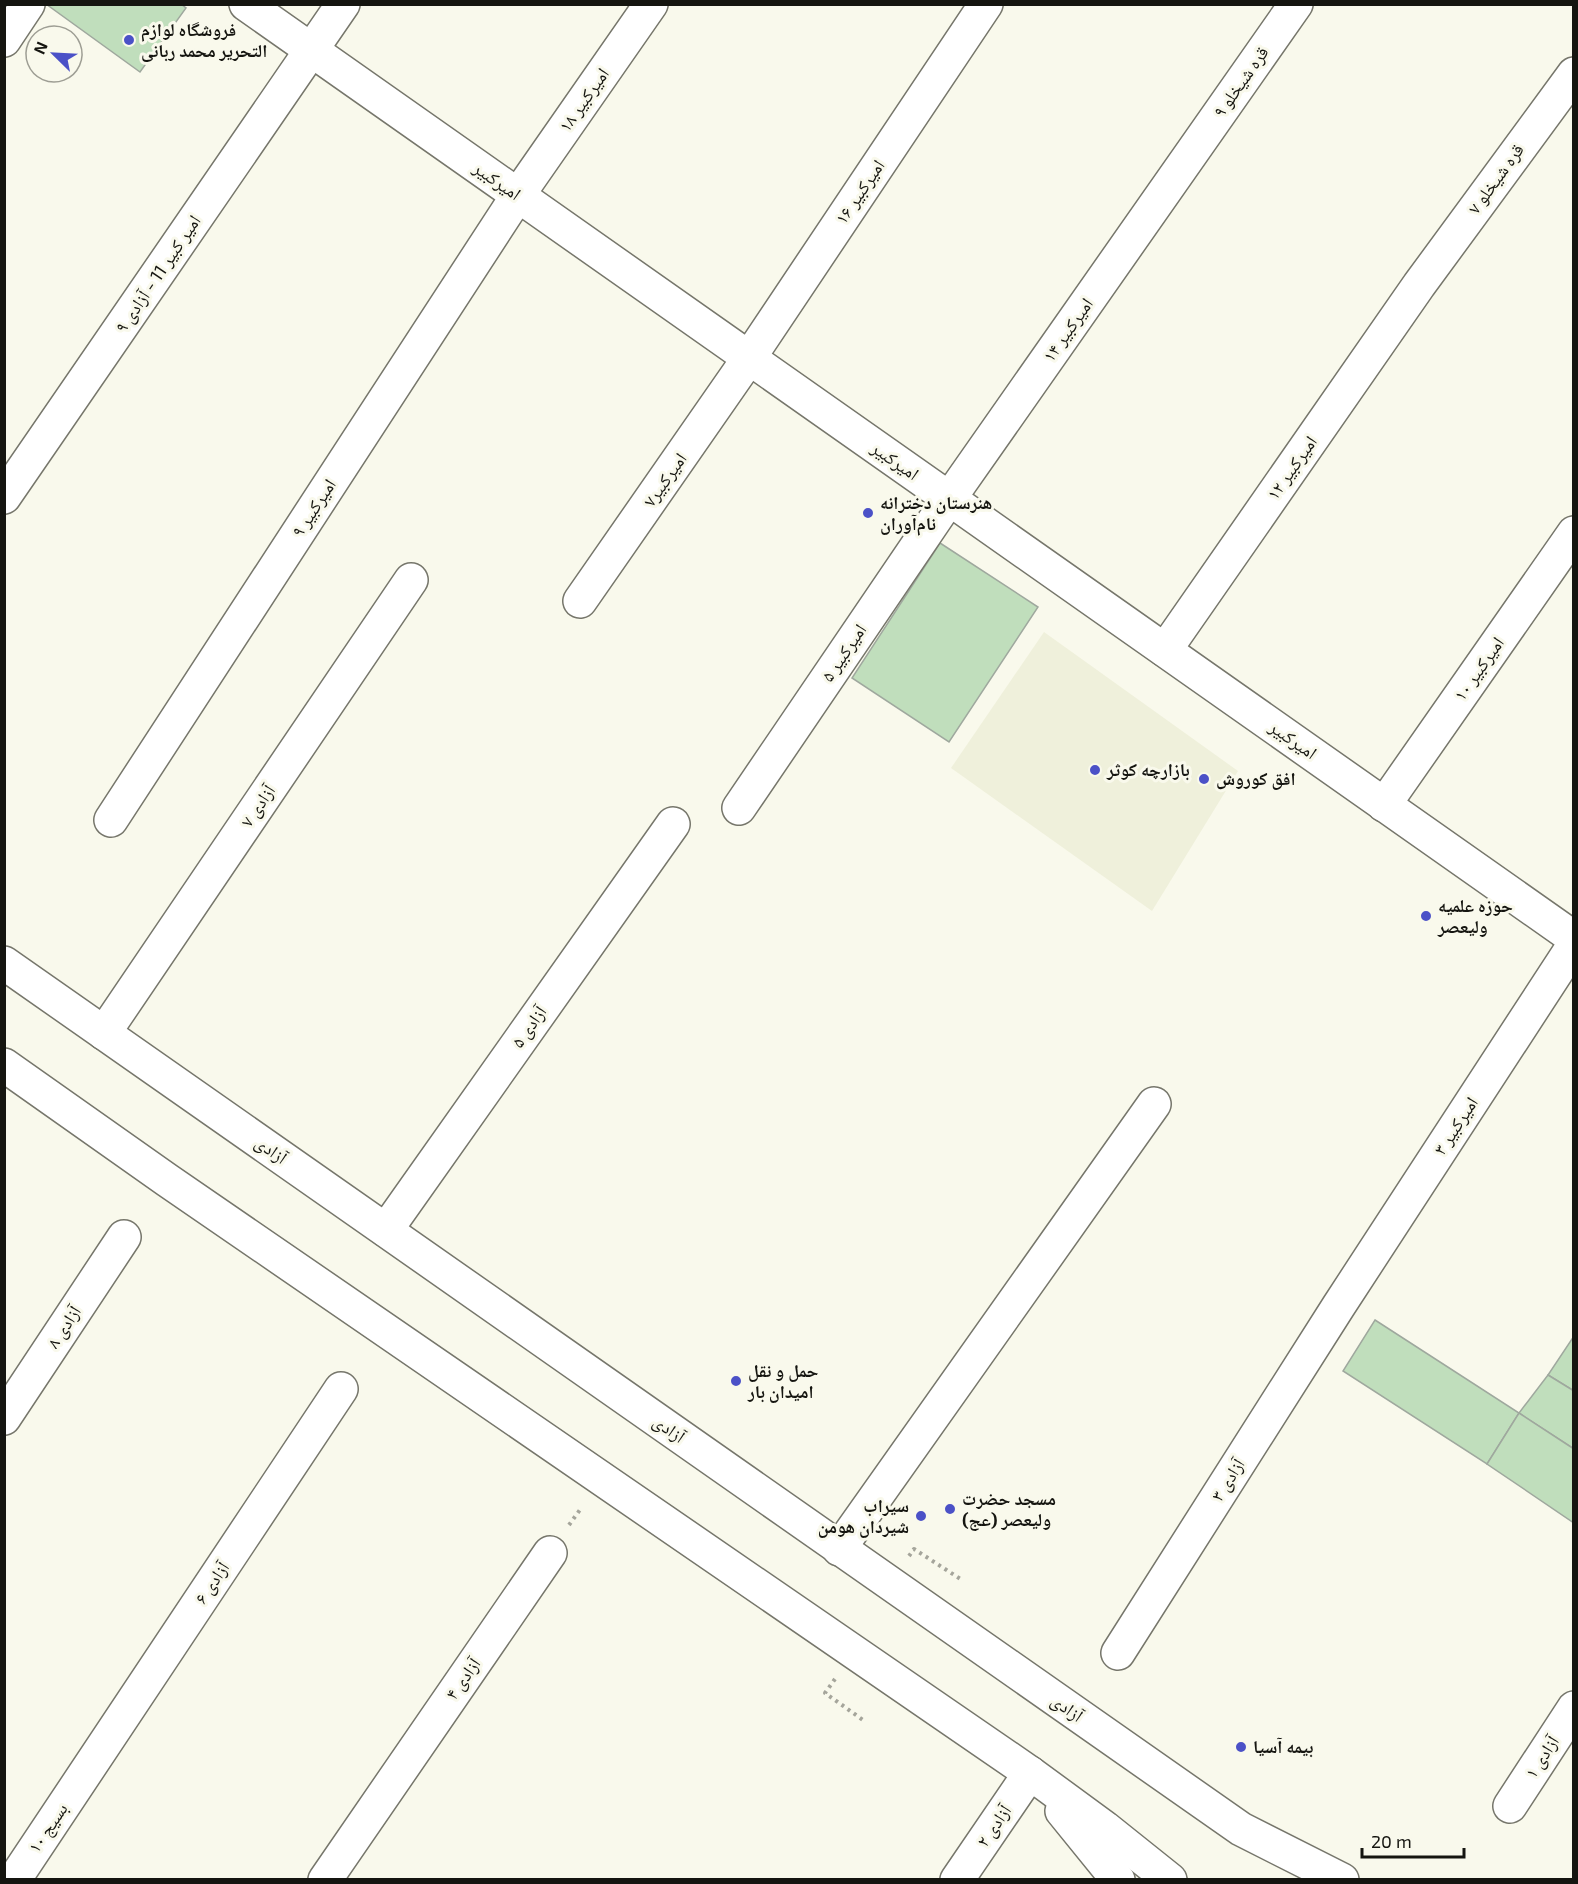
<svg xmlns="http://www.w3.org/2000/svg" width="1578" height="1884" viewBox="0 0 1578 1884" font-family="'Exo 2','Noto Naskh Arabic',sans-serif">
<rect width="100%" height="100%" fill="#f9f9ec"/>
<path fill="#eff0db" d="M1044,632L1238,771L1152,911L951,768Z"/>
<g fill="#c0debc" stroke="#9fa89e" stroke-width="1.5">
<path d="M46,4H181L186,8L140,72Z"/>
<path d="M940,543L1038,607L949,742L852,678Z"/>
<path d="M1375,1320L1519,1413L1487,1464L1343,1371Z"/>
<path d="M1574,1336V1391L1548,1375Z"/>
<path d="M1548,1375L1574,1391V1449L1519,1413Z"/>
<path d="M1519,1413L1574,1449V1523L1487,1464Z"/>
</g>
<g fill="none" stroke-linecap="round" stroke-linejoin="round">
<defs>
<g id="minor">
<path d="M246,4L1574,938"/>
<path d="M4,40L28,4"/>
<path d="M4,497L343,4"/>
<path d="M580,601L749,358L986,4"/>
<path d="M1165,650L1419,285L1574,74"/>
<path d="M1384,805L1574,533"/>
<path d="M739,808L949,499L1296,4"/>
<path d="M111,820L518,195L651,4"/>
<path d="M104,1033L411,580"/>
<path d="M386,1230L673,824"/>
<path d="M4,1418L124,1237"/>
<path d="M839,1549L1154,1104"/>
<path d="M1118,1653L1338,1307L1574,945"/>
<path d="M1510,1806L1574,1708"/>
<path d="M14,1880L341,1389"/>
<path d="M325,1880L550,1553"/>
<path d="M957,1880L1030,1773"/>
</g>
<g id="major">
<path d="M4,963L1241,1829L1342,1880"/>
<path d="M4,1065L167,1180L1030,1773L1105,1828L1170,1880"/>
<path d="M1062,1811L1118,1880"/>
</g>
</defs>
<use href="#minor" stroke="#76766b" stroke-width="36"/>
<use href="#major" stroke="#76766b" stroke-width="36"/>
<g stroke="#a5a59b" stroke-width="4" stroke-dasharray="3 4.5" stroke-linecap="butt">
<path d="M569,1525L582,1507"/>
<path d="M909,1556L914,1549L962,1580"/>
<path d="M835,1679L825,1693L863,1720"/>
</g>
<use href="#minor" stroke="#fff" stroke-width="33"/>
<use href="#major" stroke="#fff" stroke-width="33"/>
</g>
<g fill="#4b51c7" stroke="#f9f9ec" stroke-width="2">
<circle cx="129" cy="40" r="6"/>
<circle cx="868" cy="513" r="6"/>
<circle cx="1095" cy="770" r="6"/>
<circle cx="1204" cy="779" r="6"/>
<circle cx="1426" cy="916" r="6"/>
<circle cx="736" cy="1381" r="6"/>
<circle cx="950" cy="1509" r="6"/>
<circle cx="921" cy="1516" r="6"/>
<circle cx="1241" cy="1747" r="6"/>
</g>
<g text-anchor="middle" stroke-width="6" stroke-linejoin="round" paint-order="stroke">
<g font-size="18" font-weight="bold" fill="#151510" stroke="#f9f9ec" text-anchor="start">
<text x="141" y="36">فروشگاه لوازم<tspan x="141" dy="21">التحریر محمد ربانی</tspan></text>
<text x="880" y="509">هنرستان دخترانه<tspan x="880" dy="21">نام‌آوران</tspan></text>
<text x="1107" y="776">بازارچه کوثر</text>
<text x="1216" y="785">افق کوروش</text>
<text x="1438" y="912">حوزه علمیه<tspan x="1438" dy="21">ولیعصر</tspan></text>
<text x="748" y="1377">حمل و نقل<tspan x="748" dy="21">امیدان بار</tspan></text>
<text x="962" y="1505">مسجد حضرت<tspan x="962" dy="21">ولیعصر (عج)</tspan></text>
<text x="909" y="1512" text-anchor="end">سیراب<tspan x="909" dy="21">شیردان هومن</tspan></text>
<text x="1253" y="1753">بیمه آسیا</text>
</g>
<g font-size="18" fill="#151510" stroke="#f9f9ec">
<text transform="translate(1241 82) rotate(-55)" y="6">قره شیخلو ۹</text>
<text transform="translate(584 100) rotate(-55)" y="6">امیرکبیر ۱۸</text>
<text transform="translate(1496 179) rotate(-54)" y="6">قره شیخلو ۷</text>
<text transform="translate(497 181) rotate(35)" y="6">امیرکبیر</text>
<text transform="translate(860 192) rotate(-56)" y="6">امیرکبیر ۱۶</text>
<text transform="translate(158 274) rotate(-56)" y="6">امیر کبیر 11 - آزادی ۹</text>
<text transform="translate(1068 330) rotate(-55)" y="6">امیرکبیر ۱۴</text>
<text transform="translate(895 461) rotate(35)" y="6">امیرکبیر</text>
<text transform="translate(1292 468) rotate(-55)" y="6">امیرکبیر ۱۲</text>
<text transform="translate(665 480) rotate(-55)" y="6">امیرکبیر۷</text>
<text transform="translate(314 508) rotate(-57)" y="6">امیرکبیر ۹</text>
<text transform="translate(844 653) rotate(-56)" y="6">امیرکبیر ۵</text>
<text transform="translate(1479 669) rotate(-55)" y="6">امیرکبیر ۱۰</text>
<text transform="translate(1293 740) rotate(35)" y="6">امیرکبیر</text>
<text transform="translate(258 806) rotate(-56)" y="6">آزادی ۷</text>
<text transform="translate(529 1027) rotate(-55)" y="6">آزادی ۵</text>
<text transform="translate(1456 1126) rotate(-57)" y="6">امیرکبیر ۳</text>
<text transform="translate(271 1150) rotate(35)" y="6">آزادی</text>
<text transform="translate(64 1327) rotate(-57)" y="6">۸ آزادی</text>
<text transform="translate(669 1429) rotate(35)" y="6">آزادی</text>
<text transform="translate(1228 1480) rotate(-58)" y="6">آزادی ۳</text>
<text transform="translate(212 1583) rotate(-56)" y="6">۶ آزادی</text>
<text transform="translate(463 1679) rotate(-55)" y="6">۴ آزادی</text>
<text transform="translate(1067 1708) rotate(35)" y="6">آزادی</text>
<text transform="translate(1542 1757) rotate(-57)" y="6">آزادی ۱</text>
<text transform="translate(994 1826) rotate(-56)" y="6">۲ آزادی</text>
<text transform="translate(48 1828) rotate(-56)" y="6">بسیج ۱۰</text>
</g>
</g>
<rect width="1578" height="1884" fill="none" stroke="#151510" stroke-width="12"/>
<g transform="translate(54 54) rotate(294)"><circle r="28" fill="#f9f9ec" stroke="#9e9e94" stroke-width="1.5"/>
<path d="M0-4.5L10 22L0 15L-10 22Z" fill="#4b51c7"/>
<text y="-9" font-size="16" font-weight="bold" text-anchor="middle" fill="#151510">N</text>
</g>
<path d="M1362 1848v9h102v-9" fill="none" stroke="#151510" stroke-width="3"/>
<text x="1371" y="1848" font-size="18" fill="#151510" stroke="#f9f9ec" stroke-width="4.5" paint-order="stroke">20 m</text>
</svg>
